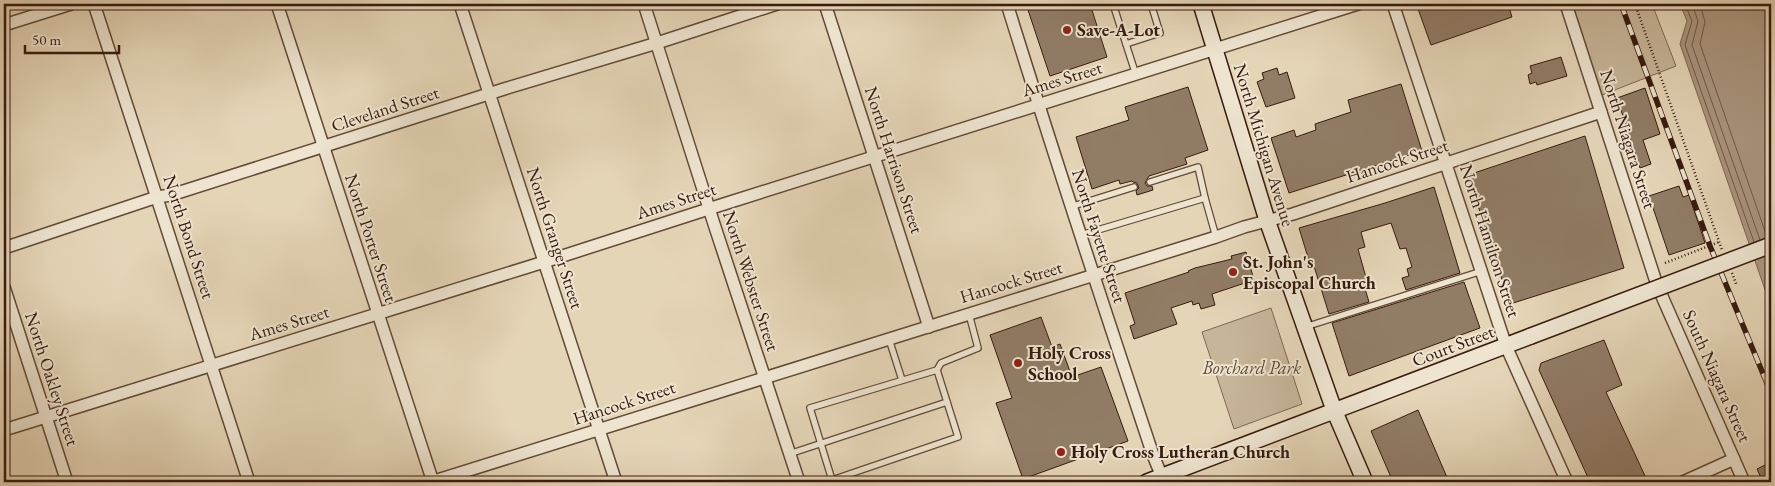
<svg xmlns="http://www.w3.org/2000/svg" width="1775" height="486" viewBox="0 0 1775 486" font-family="'EB Garamond',serif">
<rect width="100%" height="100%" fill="#e5d5b7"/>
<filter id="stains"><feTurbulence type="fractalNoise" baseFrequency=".004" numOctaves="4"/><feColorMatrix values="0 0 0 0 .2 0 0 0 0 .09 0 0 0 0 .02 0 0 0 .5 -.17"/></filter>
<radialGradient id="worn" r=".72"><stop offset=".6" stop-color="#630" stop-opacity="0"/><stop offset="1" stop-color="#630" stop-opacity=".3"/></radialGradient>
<g fill="#c7b59a" stroke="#7f6854">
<path d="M1572,4H1652L1676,66L1602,95Z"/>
<path d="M1271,308L1302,404L1234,429L1202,332Z"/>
</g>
<path fill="#aa967e" stroke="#7c6551" d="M1680,4H1771V307L1680,44L1687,21Z"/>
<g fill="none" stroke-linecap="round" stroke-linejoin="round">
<g stroke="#705846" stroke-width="1">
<path d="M1685,4L1692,21L1685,45L1754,242"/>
<path d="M1692,4L1698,21L1692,45L1760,240"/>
<path d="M1700,4L1705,22L1700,44L1767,237"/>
</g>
</g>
<g fill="#917c66" stroke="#371b0e">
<path d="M1026,4H1090L1107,57L1050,76Z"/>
<path d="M1425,4H1508L1512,17L1431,45L1417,6Z"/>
<path d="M1561,57L1567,76L1537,85L1536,82L1530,84L1528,75L1532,73L1530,66Z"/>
<path d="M1277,68L1279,75L1287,72L1295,98L1266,107L1257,82L1264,79L1262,73Z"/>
<path d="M1401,84L1422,151L1289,193L1271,138L1294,130L1296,137L1316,130L1315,124L1351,112L1348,100Z"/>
<path d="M1188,87L1208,150L1185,158L1187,164L1149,176L1145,183L1147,186H1152L1153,190L1137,195L1136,191L1139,188L1137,183L1133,182L1132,181L1120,184L1119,180L1092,189L1076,137L1129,120L1125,107Z"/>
<path d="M1645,88L1660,134L1643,140L1651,164L1640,168L1617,98Z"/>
<path d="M1585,136L1624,268L1510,304L1468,175Z"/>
<path d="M1679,186L1683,197L1689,195L1705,243L1669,255L1649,196Z"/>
<path d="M1434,187L1460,273L1406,290L1402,278L1409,276L1407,269L1412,267L1406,248L1400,249L1391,223L1361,232L1365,247L1358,249L1367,281L1363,282L1369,302L1329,314L1313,263L1310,264L1299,228L1385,203Z"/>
<path d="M1246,252L1254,280L1212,294L1215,305L1201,309L1199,303L1193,305L1192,301L1171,308L1177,324L1134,339L1130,326L1135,324L1125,293L1189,272L1188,271L1195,268L1232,259L1231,256Z"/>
<path d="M1464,282L1480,328L1349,376L1332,323Z"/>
<path d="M1041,317L1052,347L1060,344L1072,377L1101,367L1128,441L1023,479L996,403L1012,398L990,335Z"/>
<path d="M1604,340L1622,385L1606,392L1646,478L1637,482H1590L1539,370L1541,363Z"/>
<path d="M1418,410L1449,482H1393L1371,431Z"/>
<path d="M1771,462V482H1763L1757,469Z"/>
</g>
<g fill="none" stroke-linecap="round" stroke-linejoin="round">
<defs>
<g id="lane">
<path d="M1113,4L1136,75"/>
<path d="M1126,44L1160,33L1151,4"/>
<path d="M1150,182L1198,167L1205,198"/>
<path d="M1070,207L1134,187"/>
<path d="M1081,235L1205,198L1216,237"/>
<path d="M1305,327L1482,271"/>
<path d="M889,339L902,380"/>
<path d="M937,370L941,363L978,348L969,314"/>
<path d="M789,454L947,402L958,437L832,480V482"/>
<path d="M832,480L810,408L937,370L947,402"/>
</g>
<g id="street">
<path d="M94,4L249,482"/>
<path d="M277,4L433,482"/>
<path d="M460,4L616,482"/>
<path d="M644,4L714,224L799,482"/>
<path d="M825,4L929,327"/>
<path d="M1007,4C1054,155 1103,305 1153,455L1162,477"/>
<path d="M1393,4L1506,346L1567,482"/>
<path d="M1566,4L1657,285L1744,482"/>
<path d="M4,25L71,4"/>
<path d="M4,248L157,197L171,195L504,89L657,43L777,4"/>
<path d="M4,287L67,482"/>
<path d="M4,430L544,262L724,204L1358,4"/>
<path d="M431,482L1216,237L1244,227L1293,214L1601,112"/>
<path d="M1683,482L1734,459"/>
</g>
<g id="secondary">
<path d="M1201,4L1267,220L1334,410L1365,482"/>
<path d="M1147,482L1531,336"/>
</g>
</defs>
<use href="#lane" stroke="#624a38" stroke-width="8"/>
<use href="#street" stroke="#624a38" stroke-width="14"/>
<use href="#secondary" stroke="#371b0e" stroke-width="18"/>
<g stroke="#371b0e" stroke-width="2.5" stroke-dasharray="1 2.5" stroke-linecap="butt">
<path d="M1635,4L1722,250"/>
<path d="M1665,263L1719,242"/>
<path d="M1732,273L1737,286"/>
</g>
<use href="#lane" stroke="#eee4d0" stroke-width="5.5"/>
<use href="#street" stroke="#eee4d0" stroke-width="11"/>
<use href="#secondary" stroke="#eee4d0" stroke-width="15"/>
<defs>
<path id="rail" d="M1621,4L1710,246L1771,393"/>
</defs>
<use href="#rail" stroke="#371b0e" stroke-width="5.5"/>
<use href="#rail" stroke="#eee4d0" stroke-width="4" stroke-dasharray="11" stroke-linecap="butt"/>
<defs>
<path id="secondary-bridge" d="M1531,336L1771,245"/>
</defs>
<use href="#secondary-bridge" stroke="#371b0e" stroke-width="18" stroke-linecap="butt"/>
<use href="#secondary-bridge" stroke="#eee4d0" stroke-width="15"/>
</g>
<g fill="#8f2418" stroke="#eee4d0" stroke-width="2">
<circle cx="1067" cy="30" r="5"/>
<circle cx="1233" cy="272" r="5"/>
<circle cx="1018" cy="363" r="5"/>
<circle cx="1061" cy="452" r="5"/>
</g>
<g text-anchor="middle" stroke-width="4" stroke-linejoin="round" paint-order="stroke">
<g font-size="18" font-weight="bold" fill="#371b0e" stroke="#eee4d0" text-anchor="start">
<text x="1077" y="36">Save-A-Lot</text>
<text x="1243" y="268">St. John's<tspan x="1243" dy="21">Episcopal Church</tspan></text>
<text x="1028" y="359">Holy Cross<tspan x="1028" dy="21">School</tspan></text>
<text x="1071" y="458">Holy Cross Lutheran Church</text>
</g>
<g font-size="18" fill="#371b0e" stroke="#eee4d0">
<text transform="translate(1062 79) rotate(-17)" y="6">Ames Street</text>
<text transform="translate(385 109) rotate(-18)" y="6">Cleveland Street</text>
<text transform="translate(1628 139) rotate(72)" y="6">North Niagara Street</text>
<text transform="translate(1264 145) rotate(73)" y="6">North Michigan Avenue</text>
<text transform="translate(894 160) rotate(72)" y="6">North Harrison Street</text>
<text transform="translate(1397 161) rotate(-18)" y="6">Hancock Street</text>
<text transform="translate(676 201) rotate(-18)" y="6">Ames Street</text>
<text transform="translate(1099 236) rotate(72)" y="6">North Fayette Street</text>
<text transform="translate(189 237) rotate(72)" y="6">North Bond Street</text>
<text transform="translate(371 238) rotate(72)" y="6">North Porter Street</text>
<text transform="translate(555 238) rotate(72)" y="6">North Granger Street</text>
<text transform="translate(1490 241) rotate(72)" y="6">North Hamilton Street</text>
<text transform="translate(751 281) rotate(72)" y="6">North Webster Street</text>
<text transform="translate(1011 282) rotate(-17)" y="6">Hancock Street</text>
<text transform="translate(289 323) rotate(-17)" y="6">Ames Street</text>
<text transform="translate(1453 346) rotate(-21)" y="6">Court Street</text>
<text transform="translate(1717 376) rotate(66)" y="6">South Niagara Street</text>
<text transform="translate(52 379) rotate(72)" y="6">North Oakley Street</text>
<text transform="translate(624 403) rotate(-18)" y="6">Hancock Street</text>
</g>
<g font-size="18" font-style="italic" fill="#624938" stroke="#eee4d0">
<text x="1252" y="374">Borchard Park</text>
</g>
</g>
<rect width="1775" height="486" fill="none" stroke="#e5d5b7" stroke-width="20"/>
<rect x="5" y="5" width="1765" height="476" fill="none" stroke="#371b0e" stroke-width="2.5"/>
<rect x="10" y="10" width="1755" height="466" fill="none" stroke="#371b0e"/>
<path d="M25 45v8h94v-8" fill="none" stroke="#371b0e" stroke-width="2.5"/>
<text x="32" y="45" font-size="15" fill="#371b0e" stroke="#eee4d0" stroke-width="4" paint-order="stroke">50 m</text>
<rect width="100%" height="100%" filter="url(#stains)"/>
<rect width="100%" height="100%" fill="url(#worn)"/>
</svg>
